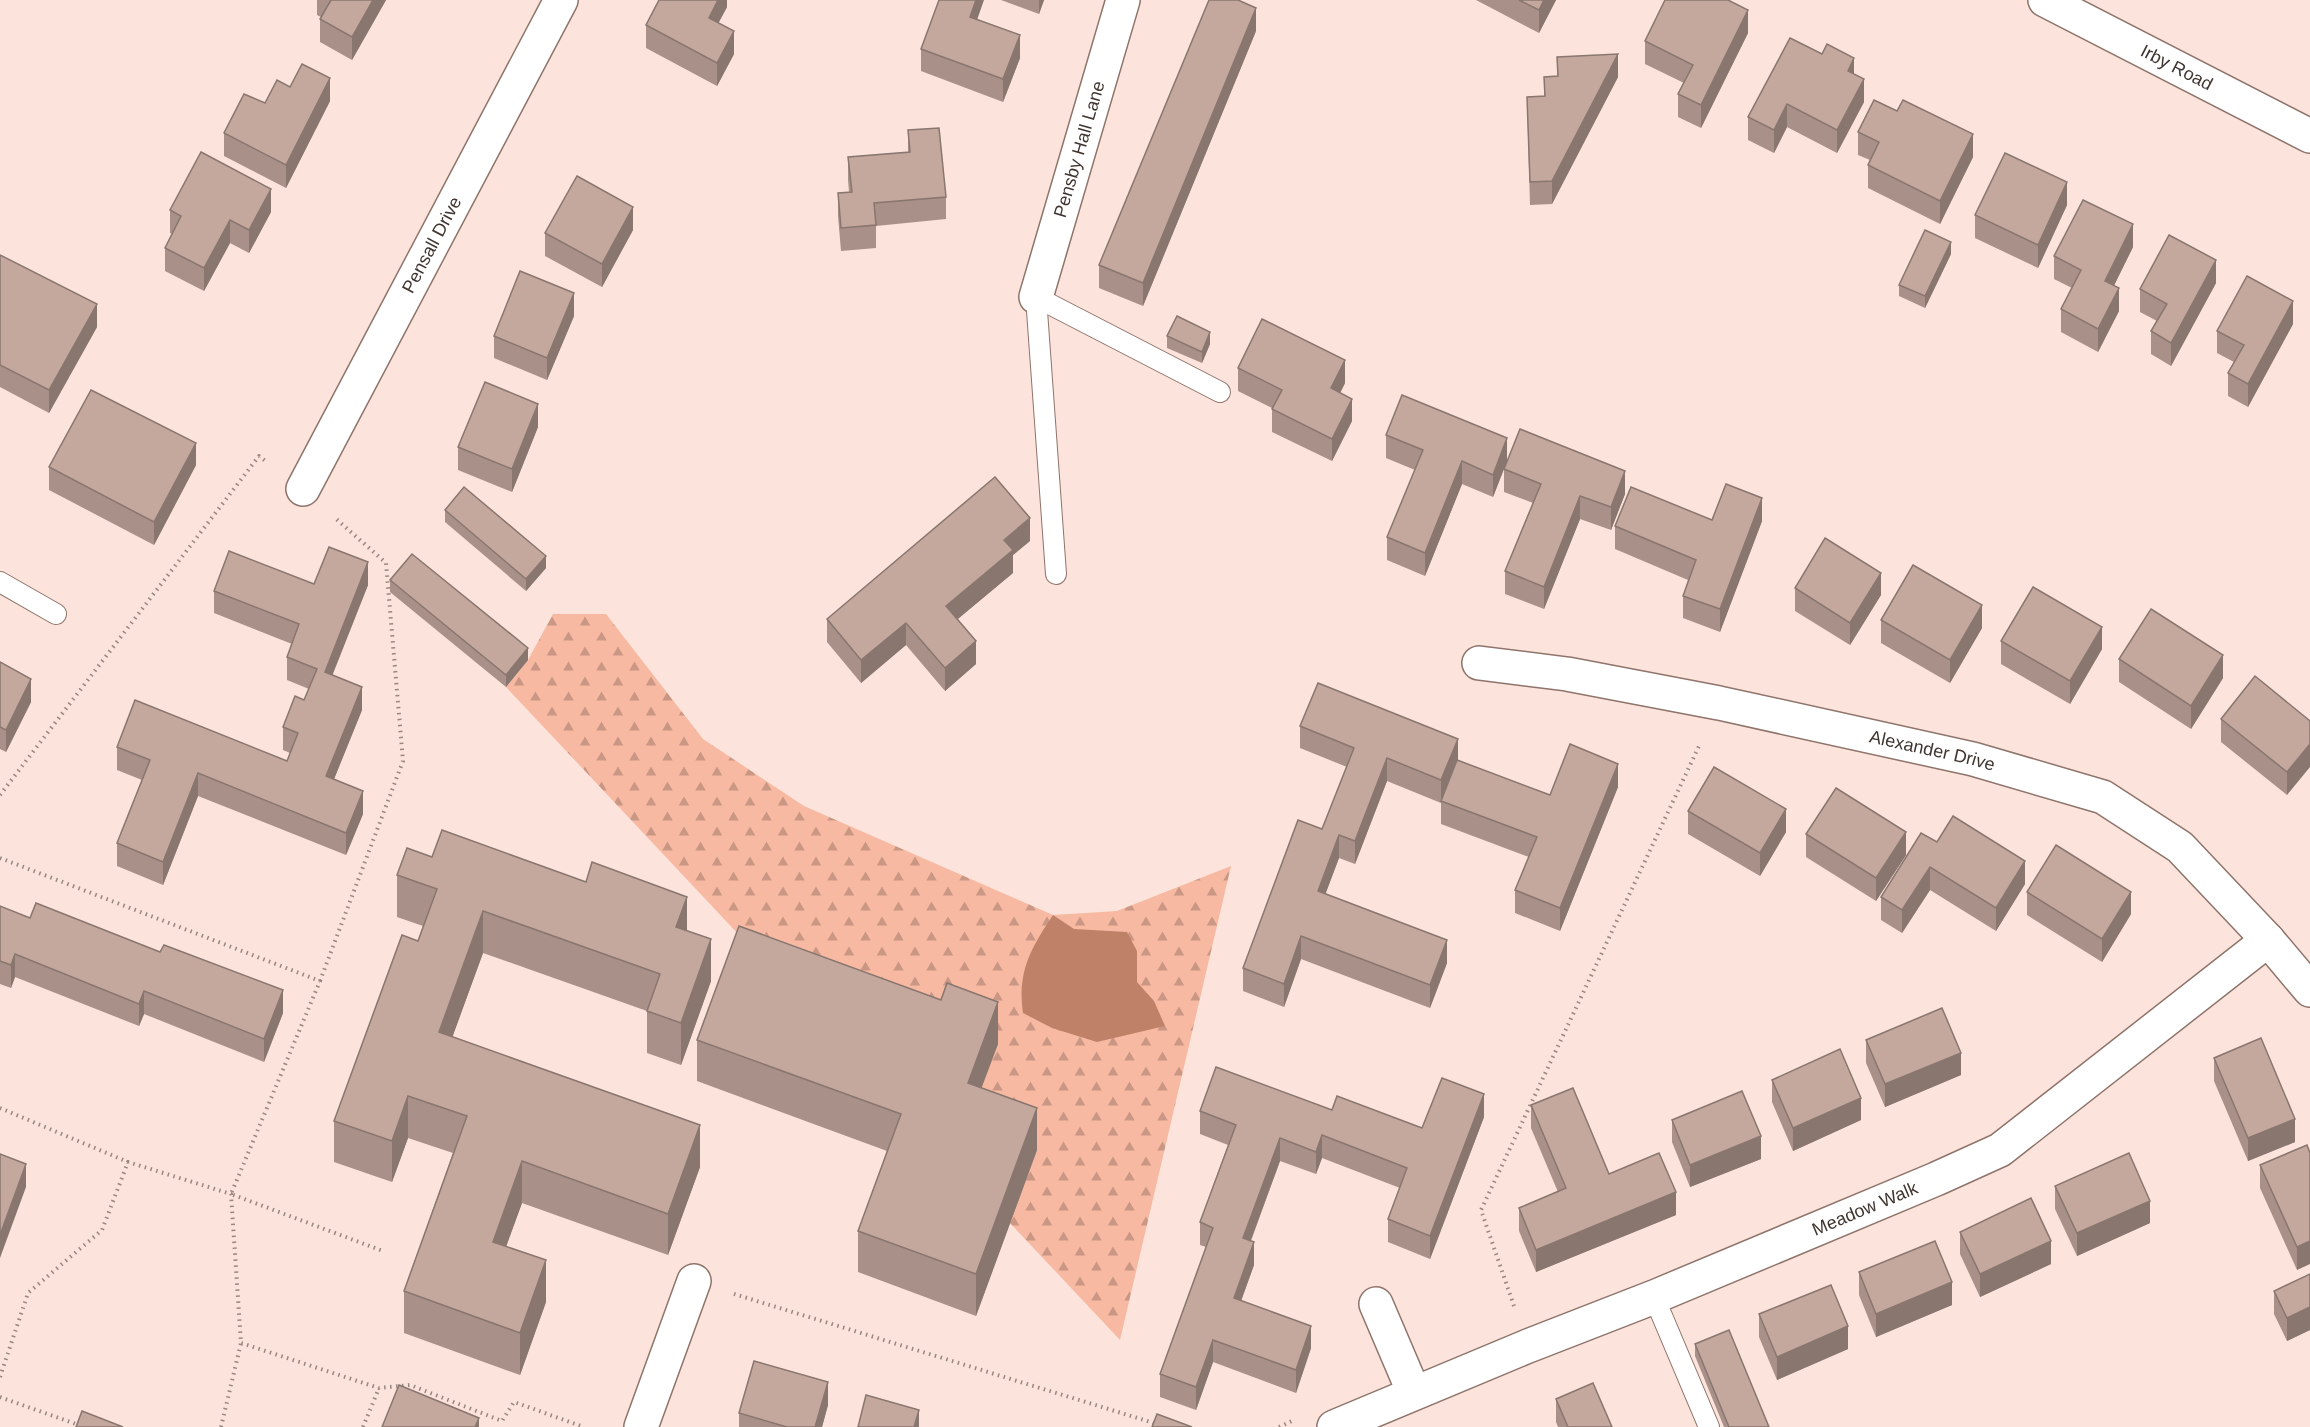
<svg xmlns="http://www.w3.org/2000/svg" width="2310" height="1427" viewBox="0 0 2310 1427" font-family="Helvetica,sans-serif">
<defs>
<pattern id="forest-firs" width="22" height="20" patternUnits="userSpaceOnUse" patternTransform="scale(1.5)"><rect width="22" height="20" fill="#f7b9a1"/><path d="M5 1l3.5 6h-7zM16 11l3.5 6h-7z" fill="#c99784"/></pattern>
</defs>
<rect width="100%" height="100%" fill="#fce4dc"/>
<path fill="url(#forest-firs)" d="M553,614H606L703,739L804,806L1053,915L1117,911L1231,866L1120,1340L506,687L528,660Z"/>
<path fill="#c08169" d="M1053,915L1074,929L1127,932L1137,951V982L1154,1001L1165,1026L1097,1042L1052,1028L1023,1013C1017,972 1031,948 1053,915Z"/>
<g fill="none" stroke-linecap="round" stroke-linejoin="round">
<defs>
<g id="lane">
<path d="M1036,297L1056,574"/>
<path d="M1036,297L1220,392"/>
<path d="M0,582L56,614"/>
<path d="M1654,1297L1709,1427"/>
</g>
<g id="street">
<path id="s1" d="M1036,297L1123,0"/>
<path id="s2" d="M303,489L561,0"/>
<path id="s3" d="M1479,663L1567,674L1719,703L1973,759L2103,797L2180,847L2268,940L2310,990"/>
<path d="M1376,1304L1414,1393"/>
<path d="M641,1427L694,1281"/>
<path id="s4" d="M1334,1427L1528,1346L1654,1297L1936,1179L2000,1150L2268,940"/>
</g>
<g id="secondary">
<path id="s5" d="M2045,0L2310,136"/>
</g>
</defs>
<use href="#lane" stroke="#8e746a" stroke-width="22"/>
<use href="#street" stroke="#8e746a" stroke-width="36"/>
<use href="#secondary" stroke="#8e746a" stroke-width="36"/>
<g stroke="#988781" stroke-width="4" stroke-dasharray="1.5 4.5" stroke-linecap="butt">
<path d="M0,795L259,456L268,463"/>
<path d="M0,858L320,981L231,1194L383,1251"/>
<path d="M320,981L403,761L386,563L334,517"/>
<path d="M0,1108L128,1162"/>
<path d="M734,1294L1167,1427"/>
<path d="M1514,1306L1481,1210L1700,744"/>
<path d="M0,1377L28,1293L102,1230L128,1162L231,1194L241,1343L379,1388L410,1385L502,1421L514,1402L584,1427"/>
<path d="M0,1397L84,1427"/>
<path d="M221,1427L241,1343"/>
<path d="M363,1427L379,1388"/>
<path d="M1279,1427L1294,1420"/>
</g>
<use href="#lane" stroke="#fff" stroke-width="20"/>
<use href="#street" stroke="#fff" stroke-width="33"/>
<use href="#secondary" stroke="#fff" stroke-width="33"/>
</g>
<g fill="#a99088">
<path d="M317,0H386L352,60L320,42V19L321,17L317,15Z"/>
<path d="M727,0V7L718,23L734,54L717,86L646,48V25Z"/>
<path d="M1001,0H1044L1039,14Z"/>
<path d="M1476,0H1556L1539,33Z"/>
<path d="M977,19L1020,58L1003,102L921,71V49Z"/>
<path d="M1256,31L1143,306L1099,288V265Z"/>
<path d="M1748,33L1701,128L1678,117V94L1684,83L1645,64V41Z"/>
<path d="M1557,57L1618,77L1552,204L1530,205L1527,97L1544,96V77L1557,76Z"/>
<path d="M1854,74L1864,102L1837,153L1787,127L1774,153L1748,140V117Z"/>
<path d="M290,87L330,101L286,188L224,156V133L265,103Z"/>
<path d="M1897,111L1973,157L1940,224L1868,188V165L1870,160L1858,155V132Z"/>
<path d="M908,130L946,197V219L876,226V248L841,251L838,216V193L849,192L848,180V157L908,152Z"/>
<path d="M2067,205L2038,268L1975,238V215Z"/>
<path d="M170,210L271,212L249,253L230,243L204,291L165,271V248L172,234L170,233Z"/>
<path d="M633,230L602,287L545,256V233Z"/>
<path d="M2133,247L2114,285L2119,311L2098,352L2061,332V309L2072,288L2054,279V256Z"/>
<path d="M1951,254L1925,308L1899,296V285Z"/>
<path d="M0,255L97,327L49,413L0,387Z"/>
<path d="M2216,283L2171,366L2151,354V331L2157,321L2140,312V289Z"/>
<path d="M574,316L547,380L494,358V336Z"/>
<path d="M2293,324L2248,407L2228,396V373L2234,362L2217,353V331Z"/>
<path d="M1167,336L1210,344L1202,363L1167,348Z"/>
<path d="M1238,368L1345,383L1340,393L1352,421L1332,461L1272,432V408L1238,391Z"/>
<path d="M538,427L512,492L458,470V447Z"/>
<path d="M1386,435L1507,460L1625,494L1611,530L1580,519L1544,609L1505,594V571L1533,503L1504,492V469L1493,497L1462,484L1425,576L1387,560V537L1415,470L1386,458Z"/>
<path d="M196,465L154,545L49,490V467Z"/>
<path d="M445,510L546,568L526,591L445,522Z"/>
<path d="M1712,520L1762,521L1720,632L1683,618V596L1688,580L1615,549V526Z"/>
<path d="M1030,541L1013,555V573L957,619L976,664L945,691L906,645L861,683L827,642V619Z"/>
<path d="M390,580L528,660L506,687L390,592Z"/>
<path d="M314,584L368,585L332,675L362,710L334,779L363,814L346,855L198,796L163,885L117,866V843L142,780L117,770V747L287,761L290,753L283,750V727L304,700L309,689L287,680V657L292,644L214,613V591Z"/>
<path d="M1795,588L1881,595L1850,645L1795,611Z"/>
<path d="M1881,620L1982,628L1950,683L1881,643Z"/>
<path d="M2001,641L2102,649L2070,704L2001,664Z"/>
<path d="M2119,659L2223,678L2191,729L2119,682Z"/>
<path d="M0,662L31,702L6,752L0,749Z"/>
<path d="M2221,719L2310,721L2287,795L2221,742Z"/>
<path d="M1300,726L1458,760L1550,795L1618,787L1560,931L1515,913V890L1529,857L1441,824V802V803L1387,781L1355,864L1339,858L1325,894L1447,963L1430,1008L1301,959L1284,1007L1243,991V968L1322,829L1347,767L1300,748Z"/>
<path d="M1688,811L1786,832L1760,876L1688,834Z"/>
<path d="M1806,834L1906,855L1876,901L1806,857Z"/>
<path d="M1937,842L2025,884L1996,931L1930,890L1902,933L1881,920V897Z"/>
<path d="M432,857L687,931L711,981L681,1065L647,1053V1011L483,953L452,1037L700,1167L668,1255L522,1203L506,1246L546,1302L520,1375L404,1333V1291L453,1153L408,1138L392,1182L334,1162V1121L418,941L423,926L397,917V875Z"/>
<path d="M2027,892L2131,914L2102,962L2027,915Z"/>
<path d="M0,906L30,918L160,952L283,1013L264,1062L144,1014L139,1026L15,977L11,988L0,984Z"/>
<path d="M697,1040L998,1044L981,1088L1037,1150L976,1316L858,1272V1231L887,1151L697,1081Z"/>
<path d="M1866,1040L1961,1075L1885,1107L1866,1063Z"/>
<path d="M2214,1058L2295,1142L2248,1161L2214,1081Z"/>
<path d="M1772,1080L1861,1120L1793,1151L1772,1102Z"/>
<path d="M1531,1105L1609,1174L1676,1215L1536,1272L1519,1231V1208L1558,1192L1531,1128Z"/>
<path d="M1332,1110L1422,1128L1484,1117L1430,1259L1388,1242V1219L1400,1188L1322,1158L1316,1174L1280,1161L1251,1241L1254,1265L1241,1300L1311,1348L1296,1393L1213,1362L1196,1410L1160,1397V1374L1206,1247L1200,1245V1222L1228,1145L1200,1134V1111Z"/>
<path d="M1672,1120L1761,1159L1690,1187L1672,1142Z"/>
<path d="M2307,1145L2297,1270L2260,1188V1165Z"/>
<path d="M2055,1186L2150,1223L2077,1256L2055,1209Z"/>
<path d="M1960,1232L2051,1264L1980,1297L1960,1254Z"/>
<path d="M1859,1272L1952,1305L1876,1337L1859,1295Z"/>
<path d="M2310,1274V1330L2287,1341L2274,1314V1291Z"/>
<path d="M1759,1314L1848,1349L1777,1380L1759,1337Z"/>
<path d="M1695,1344L1769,1427H1724L1695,1356Z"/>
<path d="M1556,1399L1612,1427H1558L1556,1422Z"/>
<path d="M828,1405L822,1427H739V1413Z"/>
</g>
<g fill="#89766f">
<path d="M373,0H386L352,60V37Z"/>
<path d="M718,0H727V7L709,41V18Z"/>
<path d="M976,0H984L970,40V17Z"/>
<path d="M1039,0H1044L1039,14Z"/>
<path d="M1544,0H1556L1539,33V10Z"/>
<path d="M1256,8V31L1143,306V283Z"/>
<path d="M1748,10V33L1701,128V105Z"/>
<path d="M734,31V54L717,86V63Z"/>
<path d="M1020,35V58L1003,102V79Z"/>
<path d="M1618,54V77L1552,204V181Z"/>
<path d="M1854,58V80L1848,71Z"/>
<path d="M330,78V101L286,188V165Z"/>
<path d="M1864,79V102L1837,153V130Z"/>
<path d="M1787,104V127L1774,153V130Z"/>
<path d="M1973,134V157L1940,224V201Z"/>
<path d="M2067,182V205L2038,268V245Z"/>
<path d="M271,189V212L249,253V230Z"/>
<path d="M633,207V230L602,287V264Z"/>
<path d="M230,220V243L204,291V268Z"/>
<path d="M2133,224V247L2105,304V281Z"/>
<path d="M1951,242V254L1925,308V296Z"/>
<path d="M2216,260V283L2171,366V343Z"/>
<path d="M2119,288V311L2098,352V329Z"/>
<path d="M574,293V316L547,380V358Z"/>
<path d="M2293,301V324L2248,407V384Z"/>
<path d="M97,304V327L49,413V390Z"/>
<path d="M1210,332V344L1202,363V352Z"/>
<path d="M1345,360V383L1331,411V388Z"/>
<path d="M1352,399V421L1332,461V439Z"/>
<path d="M538,404V427L512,492V469Z"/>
<path d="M1507,438V461L1493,497V475Z"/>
<path d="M196,443V465L154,545V522Z"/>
<path d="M1462,461V484L1425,576V553Z"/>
<path d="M1625,471V494L1611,530V507Z"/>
<path d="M1580,496V519L1544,609V587Z"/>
<path d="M1762,498V521L1720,632V609Z"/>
<path d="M1030,518V541L1013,555V573L946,629V606L1004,540Z"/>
<path d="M546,556V568L526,591V579Z"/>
<path d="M368,562V585L325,694V672Z"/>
<path d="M1881,573V595L1850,645V623Z"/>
<path d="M1982,605V628L1950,683V660Z"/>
<path d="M906,623V645L861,683V660Z"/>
<path d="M2102,627V649L2070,704V681Z"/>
<path d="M976,641V664L945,691V668Z"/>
<path d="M528,648V660L506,687V675Z"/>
<path d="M2223,655V678L2191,729V706Z"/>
<path d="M31,679V702L6,752V730Z"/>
<path d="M362,687V710L326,799V776Z"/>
<path d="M1458,739V761L1441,803V780Z"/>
<path d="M2310,744V767L2287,795V772Z"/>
<path d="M1387,758V781L1355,864V841Z"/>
<path d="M1618,764V787L1560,931V908Z"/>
<path d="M198,773V796L163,885V862Z"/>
<path d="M363,791V814L346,855V833Z"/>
<path d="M1786,809V832L1760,876V853Z"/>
<path d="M1906,832V855L1876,901V878Z"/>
<path d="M1339,835V858L1318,914V891Z"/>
<path d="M2025,861V884L1996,931V908Z"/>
<path d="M1930,867V890L1902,933V910Z"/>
<path d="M2131,892V914L2102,962V939Z"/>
<path d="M687,897V938L676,927Z"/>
<path d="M483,911V953L439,1074V1032Z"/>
<path d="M1301,936V959L1284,1007V984Z"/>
<path d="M711,939V981L681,1065V1023Z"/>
<path d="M1447,940V963L1430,1008V985Z"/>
<path d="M15,954V977L11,988V965Z"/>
<path d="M283,990V1013L264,1062V1039Z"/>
<path d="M144,991V1014L139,1026V1004Z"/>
<path d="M998,1002V1044L968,1124V1083Z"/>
<path d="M1961,1053V1075L1885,1107V1084Z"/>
<path d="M1484,1094V1117L1430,1259V1236Z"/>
<path d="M408,1096V1138L392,1182V1141Z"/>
<path d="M1861,1098V1120L1793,1151V1128Z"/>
<path d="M1037,1108V1150L976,1316V1274Z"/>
<path d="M2295,1119V1142L2248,1161V1138Z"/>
<path d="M700,1125V1167L668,1255V1214Z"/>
<path d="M1322,1135V1158L1316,1174V1152Z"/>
<path d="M1761,1136V1159L1690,1187V1165Z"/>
<path d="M1280,1138V1161L1243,1261V1238Z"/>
<path d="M522,1161V1203L493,1283V1242Z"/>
<path d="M26,1164V1187L0,1258V1235Z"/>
<path d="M1676,1192V1215L1536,1272V1250Z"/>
<path d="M2150,1201V1223L2077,1256V1233Z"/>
<path d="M2051,1241V1264L1980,1297V1274Z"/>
<path d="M2310,1241V1264L2297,1270V1247Z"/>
<path d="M1254,1242V1265L1234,1321V1298Z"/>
<path d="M546,1260V1302L520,1375V1333Z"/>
<path d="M1952,1282V1305L1876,1337V1314Z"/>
<path d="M2310,1307V1330L2287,1341V1318Z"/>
<path d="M1311,1326V1348L1296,1393V1370Z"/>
<path d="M1848,1326V1349L1777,1380V1357Z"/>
<path d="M1213,1340V1362L1196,1410V1387Z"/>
<path d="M828,1382V1405L822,1427H815Z"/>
<path d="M919,1410V1427H914Z"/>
<path d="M479,1418V1427H475Z"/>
</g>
<g fill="#c4a89e" stroke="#89766f" stroke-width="1.5">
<path d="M331,0H373L352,37L320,19Z"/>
<path d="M659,0H718L709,18L734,31L717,63L646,25Z"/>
<path d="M939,0H976L970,17L1020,35L1003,79L921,49Z"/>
<path d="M1209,0H1238L1256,8L1143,283L1099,265Z"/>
<path d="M1519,0H1544L1539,10Z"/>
<path d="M1665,0H1728L1748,10L1701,105L1678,94L1693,65L1645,41Z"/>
<path d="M1790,38L1822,54L1827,44L1854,58L1848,71L1864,79L1837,130L1787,104L1774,130L1748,117Z"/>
<path d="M1618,54L1552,181L1530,182L1527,97L1545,96L1544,77L1558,76L1557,57Z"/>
<path d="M302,64L330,78L286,165L224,133L244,94L265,103L277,80L290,87Z"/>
<path d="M1874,100L1897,111L1903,100L1973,134L1940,201L1868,165L1879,142L1858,132Z"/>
<path d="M939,128L946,197L874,203L876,225L841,228L838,193L852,192L848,157L910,152L908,130Z"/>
<path d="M201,152L271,189L249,230L230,220L204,268L165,248L181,216L170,210Z"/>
<path d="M2005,153L2067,182L2038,245L1975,215Z"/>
<path d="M577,176L633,207L602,264L545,233Z"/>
<path d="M2083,200L2133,224L2105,281L2119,288L2098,329L2061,309L2081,270L2054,256Z"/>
<path d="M1925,230L1951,242L1925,296L1899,285Z"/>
<path d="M2169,235L2216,260L2171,343L2151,331L2167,304L2140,289Z"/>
<path d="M0,255L97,304L49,390L0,365Z"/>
<path d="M520,271L574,293L547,358L494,336Z"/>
<path d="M2247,276L2293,301L2248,384L2228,373L2244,345L2217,331Z"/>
<path d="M1177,316L1210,332L1202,352L1167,336Z"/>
<path d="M1262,319L1345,360L1331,388L1352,399L1332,439L1272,409L1282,390L1238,368Z"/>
<path d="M485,382L538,404L512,469L458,447Z"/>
<path d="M91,390L196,443L154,522L49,467Z"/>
<path d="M1402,395L1507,438L1493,475L1462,461L1425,553L1387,537L1423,450L1386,435Z"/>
<path d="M1520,429L1625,471L1611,507L1580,496L1544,587L1505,571L1541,484L1504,469Z"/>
<path d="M995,477L1030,518L1004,540L1013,550L946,606L976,641L945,668L906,623L861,660L827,619Z"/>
<path d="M1726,484L1762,498L1720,609L1683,596L1696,560L1615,526L1631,487L1712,520Z"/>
<path d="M464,487L546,556L526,579L445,510Z"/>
<path d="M1825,538L1881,573L1850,623L1795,588Z"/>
<path d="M329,547L368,562L325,672L362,687L326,776L363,791L346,833L198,773L163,862L117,843L150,760L117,747L135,700L287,761L298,733L283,727L295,696L304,700L317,669L287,657L299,624L214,591L229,551L314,584Z"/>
<path d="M412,554L528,648L506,675L390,580Z"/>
<path d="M1913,565L1982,605L1950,660L1881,620Z"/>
<path d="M2033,587L2102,627L2070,681L2001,641Z"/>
<path d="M2151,609L2223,655L2191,706L2119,659Z"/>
<path d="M0,662L31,679L6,730L0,727Z"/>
<path d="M2255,676L2310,721V744L2287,772L2221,719Z"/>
<path d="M1318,683L1458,739L1441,780L1387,758L1355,841L1339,835L1318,891L1447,940L1430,985L1301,936L1284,984L1243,968L1298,820L1322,829L1354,748L1300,726Z"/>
<path d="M1570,744L1618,764L1560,908L1515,890L1537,837L1441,801L1457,760L1550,795Z"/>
<path d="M1714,767L1786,809L1760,853L1688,811Z"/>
<path d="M1836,788L1906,832L1876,878L1806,834Z"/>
<path d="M1953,816L2025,861L1996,908L1930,867L1902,910L1881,897L1921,833L1937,842Z"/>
<path d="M442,830L586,882L592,862L687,897L676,927L711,939L681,1023L647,1011L660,974L483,911L439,1032L700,1125L668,1214L522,1161L493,1242L546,1260L520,1333L404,1291L467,1116L408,1096L392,1141L334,1121L402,935L418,941L437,889L397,875L407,848L432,857Z"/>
<path d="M2056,845L2131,892L2102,939L2027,892Z"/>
<path d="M36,903L160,952L164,945L283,990L264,1039L144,991L139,1004L15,954L11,965L0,961V906L30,918Z"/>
<path d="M739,926L941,1000L947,983L998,1002L968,1083L1037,1108L976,1274L858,1231L901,1114L697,1040Z"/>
<path d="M1942,1008L1961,1053L1885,1084L1866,1040Z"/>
<path d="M2261,1038L2295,1119L2248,1138L2214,1058Z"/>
<path d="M1840,1049L1861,1098L1793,1128L1772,1080Z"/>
<path d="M1216,1067L1332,1110L1337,1096L1422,1128L1442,1078L1484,1094L1430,1236L1388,1219L1407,1168L1322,1135L1316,1152L1280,1138L1243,1238L1254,1242L1234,1298L1311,1326L1296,1370L1213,1340L1196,1387L1160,1374L1213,1228L1200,1222L1236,1125L1200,1111Z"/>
<path d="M1573,1088L1609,1174L1659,1153L1676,1192L1536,1250L1519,1208L1566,1188L1531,1105Z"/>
<path d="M1742,1091L1761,1136L1690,1165L1672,1120Z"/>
<path d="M2307,1145L2310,1153V1241L2297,1247L2260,1165Z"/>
<path d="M2129,1153L2150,1201L2077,1233L2055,1186Z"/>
<path d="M0,1154L26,1164L0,1235Z"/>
<path d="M2031,1198L2051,1241L1980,1274L1960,1232Z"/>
<path d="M1935,1241L1952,1282L1876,1314L1859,1272Z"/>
<path d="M2310,1274V1307L2287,1318L2274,1291Z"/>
<path d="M1831,1285L1848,1326L1777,1357L1759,1314Z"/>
<path d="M1729,1330L1769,1427H1729L1695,1344Z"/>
<path d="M754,1361L828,1382L815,1427H787L739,1413Z"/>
<path d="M1593,1383L1612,1427H1568L1556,1399Z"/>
<path d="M399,1385L479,1418L475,1427H382Z"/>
<path d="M866,1395L919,1410L914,1427H858Z"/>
<path d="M82,1411L123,1427H76Z"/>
<path d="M1157,1414L1192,1427H1152Z"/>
</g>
<g text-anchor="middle" stroke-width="5" stroke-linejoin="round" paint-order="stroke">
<g font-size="18" fill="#403530" stroke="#fff">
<text dy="6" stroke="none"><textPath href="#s5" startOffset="148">Irby Road</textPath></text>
<text dy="6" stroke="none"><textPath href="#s1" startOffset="154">Pensby Hall Lane</textPath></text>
<text dy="6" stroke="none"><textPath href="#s2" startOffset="276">Pensall Drive</textPath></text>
<text dy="6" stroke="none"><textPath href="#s3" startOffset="462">Alexander Drive</textPath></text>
<text dy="6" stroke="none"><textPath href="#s4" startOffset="574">Meadow Walk</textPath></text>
</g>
</g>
</svg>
